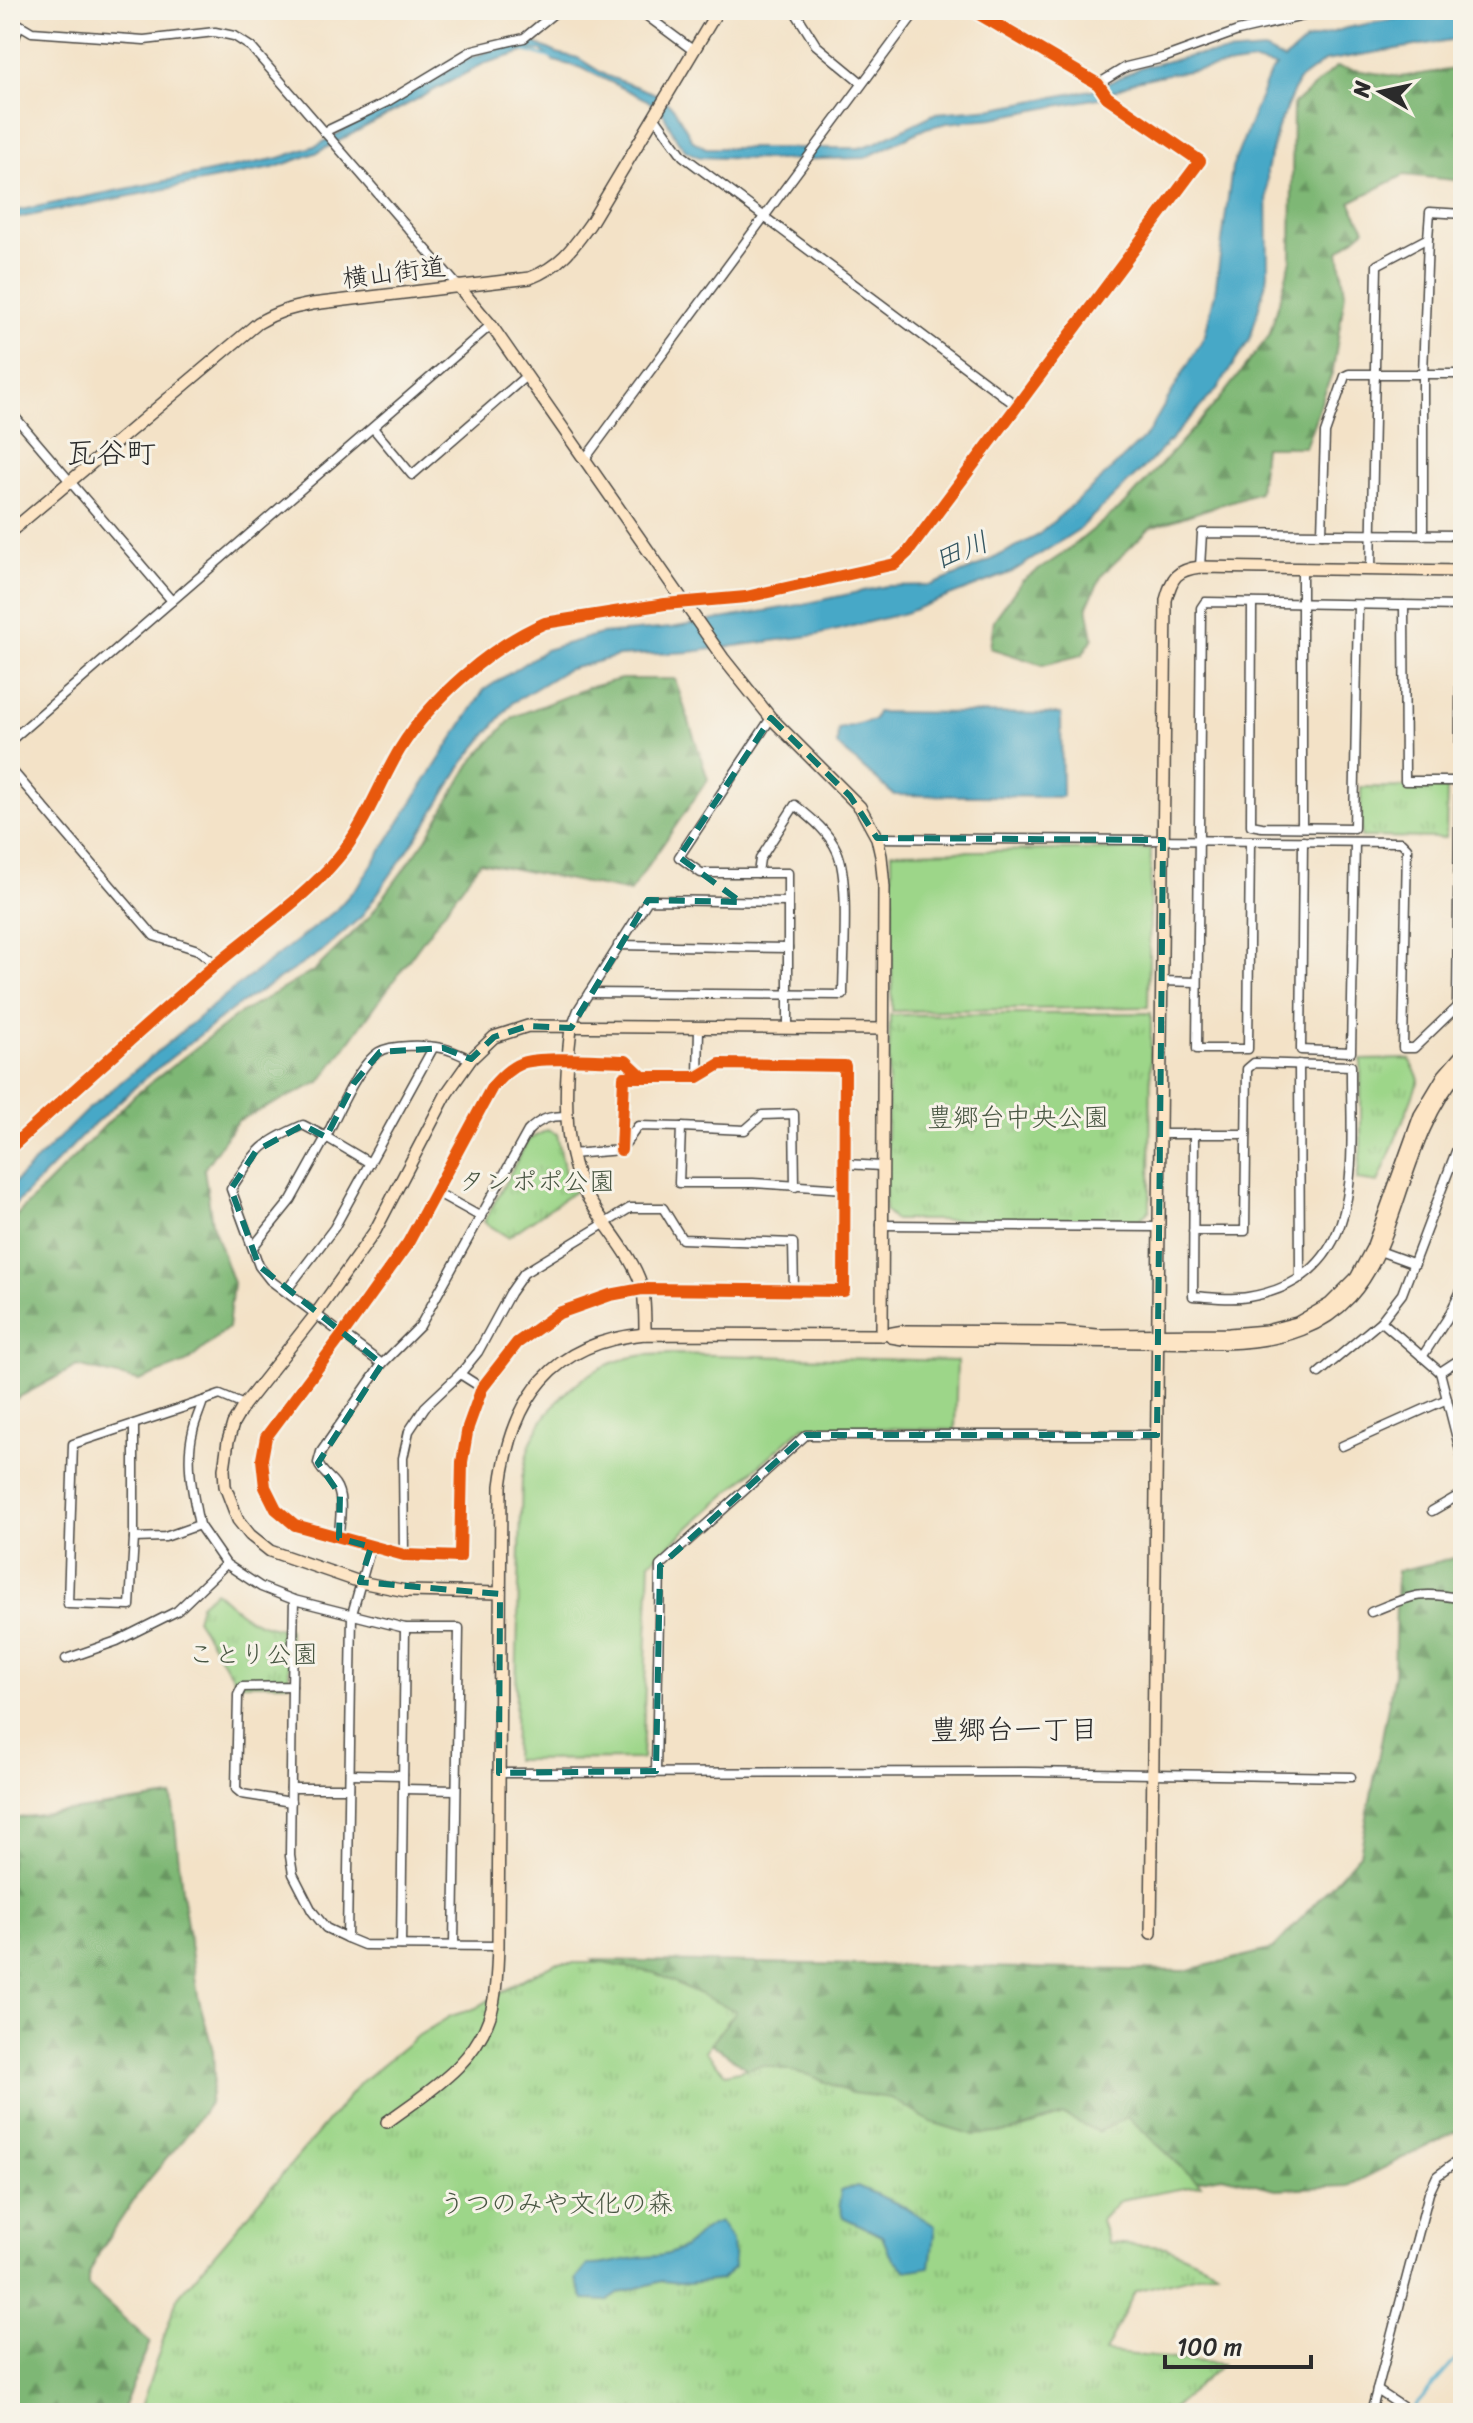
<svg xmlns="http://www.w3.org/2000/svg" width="1473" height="2423" viewBox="0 0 1473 2423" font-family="Sriracha,'Klee One',sans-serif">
<defs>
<pattern id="forest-firs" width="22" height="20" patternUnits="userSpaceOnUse" patternTransform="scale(2)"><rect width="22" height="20" fill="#7eb775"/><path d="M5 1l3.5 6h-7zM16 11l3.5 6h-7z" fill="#679560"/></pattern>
<pattern id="park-tufts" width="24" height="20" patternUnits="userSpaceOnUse" patternTransform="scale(2)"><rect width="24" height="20" fill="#9dd689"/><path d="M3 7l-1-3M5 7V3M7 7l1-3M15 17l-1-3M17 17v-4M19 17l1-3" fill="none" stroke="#87b876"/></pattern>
</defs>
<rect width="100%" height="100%" fill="#f7f3e8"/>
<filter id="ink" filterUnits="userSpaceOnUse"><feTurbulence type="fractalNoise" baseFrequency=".0125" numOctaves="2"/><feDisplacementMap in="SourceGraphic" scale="16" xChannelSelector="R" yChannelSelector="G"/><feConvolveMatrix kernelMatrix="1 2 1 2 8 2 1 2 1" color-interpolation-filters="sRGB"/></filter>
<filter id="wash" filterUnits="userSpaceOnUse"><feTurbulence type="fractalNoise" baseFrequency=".006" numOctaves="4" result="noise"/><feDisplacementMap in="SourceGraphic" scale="32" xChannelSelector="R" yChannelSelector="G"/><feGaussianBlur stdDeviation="1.8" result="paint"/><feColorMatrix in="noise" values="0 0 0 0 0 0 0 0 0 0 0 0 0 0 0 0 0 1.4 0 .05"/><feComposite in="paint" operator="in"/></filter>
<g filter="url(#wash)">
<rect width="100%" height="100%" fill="#f3e2c7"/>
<g fill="#9dd689" stroke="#64805a" stroke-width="2">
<path d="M1151,849L1148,1007L892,1011V852Z"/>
<path d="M671,1354L957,1361L955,1430L804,1426L650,1562L642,1759L514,1760L522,1478C525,1467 526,1453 531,1442C551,1398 591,1363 639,1356C650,1354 660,1355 671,1354Z"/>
</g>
<g fill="url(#forest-firs)" stroke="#547150" stroke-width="2">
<path d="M1336,67L1400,77L1463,68V181L1404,175L1350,202L1365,229L1339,251L1345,293L1333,370L1305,447H1264L1259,492L1150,528L1102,575L1087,606L1093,638L1082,655L1043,665L990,648L994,620L1022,581L1067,551L1129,500L1218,401L1269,336L1291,260L1293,105Z"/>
<path d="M621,679H675L708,779L630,892L480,862L320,1082L237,1121L204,1169L212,1224L233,1283L228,1328L186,1363L139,1381L77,1366L10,1402V1222L135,1095L239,1014L315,970L369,917L426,839L470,764L513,717L587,688Z"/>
<path d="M1463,1556V1700L1460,1701L1463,1750V2128L1348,2186L1276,2189L1222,2176L994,2219L889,2168L592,1960L1184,1971L1273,1949L1360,1854L1394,1674L1397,1571Z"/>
<path d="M172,1797L183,1899L198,1996L213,2051L214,2077L209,2103L190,2131L141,2189L100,2251L88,2276V2286L150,2342L121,2413H10V1819Z"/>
</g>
<g fill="url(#park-tufts)" stroke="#64805a" stroke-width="2">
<path d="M1361,787L1447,788L1446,838L1361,837Z"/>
<path d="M1151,1013L1150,1210L1139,1220H894L885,1211L890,1015Z"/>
<path d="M1410,1059L1419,1080L1378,1183L1357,1180L1361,1147V1060Z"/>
<path d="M547,1130L557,1134L565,1173L575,1191L508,1237L484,1222L528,1140Z"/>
<path d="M215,1591C238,1613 256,1628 289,1629V1684H237L196,1619L200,1604Z"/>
<path d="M556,1963H602L655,1973L736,2011L705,2051L726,2074L763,2065L809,2075L851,2093L891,2098L931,2122L974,2135L1010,2132L1064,2115L1098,2132L1128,2117L1201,2185L1120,2200L1101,2220L1108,2243L1166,2247L1217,2270L1135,2291L1105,2352L1222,2364L1168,2413H139L177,2298L361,2082L416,2037L451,2016L476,2008L525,1978Z"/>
</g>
<g fill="#47a8c7" stroke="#396a79" stroke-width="2">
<path d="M1441,10L1463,11V38L1325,61L1298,81L1278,127L1267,170L1268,274L1250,339L1218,388L1150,462L1078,530L1012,572L905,613L817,635L690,652L619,656L566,670L512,703L464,762L426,824L361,917L321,952L234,1008L144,1079L86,1132L10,1210V1187L86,1111L227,994L335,911L361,882L484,690L545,650L600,634L671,628L799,605L886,586L932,585L979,566L1037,536L1095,485L1147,435L1205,335L1215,293L1232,168L1270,73L1276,67L1254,62L1168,74L1136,81L1099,98L993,118L947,123L926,128L865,158L778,160L699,157L686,151L677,140L663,113L647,100L582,68L554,61L542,51L531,50L483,64L318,152L296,160L273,168L13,219H10V212L279,158L318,145L467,59L492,50L533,42L557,53L578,58L607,76L656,94L673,107L693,141L706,148H859L875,143L936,113L994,108L1096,89L1142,67L1196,55L1265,50L1284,60L1306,41L1346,28Z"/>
<path d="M877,712L1061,714L1062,797L894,795L837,745L838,729L874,720Z"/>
<path d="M857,2186L905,2207L935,2226L930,2267L906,2271L889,2253L882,2236L843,2217L839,2204L841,2191Z"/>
<path d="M720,2222L732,2240L734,2267L721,2280L688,2284L662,2281L620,2293L608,2301L584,2300L576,2280L588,2265C607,2266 618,2260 637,2258C652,2256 665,2257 679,2250C696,2241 699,2228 720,2222Z"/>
</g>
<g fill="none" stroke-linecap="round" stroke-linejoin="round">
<g stroke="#47a8c7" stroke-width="3">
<path d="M525,51L553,58"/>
<path d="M1412,2410L1463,2351"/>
</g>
</g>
</g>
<g filter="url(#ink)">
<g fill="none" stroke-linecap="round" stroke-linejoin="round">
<defs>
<g id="street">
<path d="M590,10L598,13L601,10"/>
<path d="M639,10L694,51"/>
<path d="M794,10L816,45L862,83"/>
<path d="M10,19L32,32L144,40L215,32L234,36L251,47L458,286"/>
<path d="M10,53L19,26"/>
<path d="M1098,84L1126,67L1163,58L1238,31L1330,10"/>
<path d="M654,116L683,156L1017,406"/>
<path d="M324,132L385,103L473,50L524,38L558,10"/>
<path d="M10,411L172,601"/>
<path d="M373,428L412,475L526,376"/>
<path d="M585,459L917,10"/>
<path d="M1322,534L1325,433L1345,376L1349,374H1463"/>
<path d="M1423,535V374L1428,238"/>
<path d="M1200,567L1202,533L1463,535"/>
<path d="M1371,570L1377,265L1428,238L1430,212L1463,214"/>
<path d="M1252,603L1251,825L1262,827L1354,828L1358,605"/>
<path d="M1404,605L1405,781H1459"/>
<path d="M771,718L679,857L701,873H788V1028"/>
<path d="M10,741L491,325"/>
<path d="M10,768L154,936L198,950L216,964"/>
<path d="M1302,827V569"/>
<path d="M877,838L1401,842L1407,848L1403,1048H1414L1463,1001"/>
<path d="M1250,841L1248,1049H1197L1201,608L1205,602L1463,606"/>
<path d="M1303,841L1301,1050L1351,1052L1355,842"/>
<path d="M618,945L788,948"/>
<path d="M1161,981L1197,982"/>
<path d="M589,993L843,995C843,960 850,879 837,851C828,831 811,818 795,805L760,859L758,873"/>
<path d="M1457,1005L1461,606"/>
<path d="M571,1028L578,1010L648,900L788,902"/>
<path d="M1299,1064L1300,1278"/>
<path d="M698,1077L699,1028"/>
<path d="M681,1127L745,1130L762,1115L794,1114L795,1187"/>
<path d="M1463,1133L1402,1294L1381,1321L1440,1372L1460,1359L1463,1354"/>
<path d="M1160,1134H1246"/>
<path d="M10,1148C78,1087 145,1026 214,966C255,931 302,901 337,859C364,828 379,784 400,749C431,699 491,646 545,623L665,604L746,597L895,564L908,552L1200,161L1107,97L1098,84L972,10"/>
<path d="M621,1150L624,1077H698L720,1064L845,1066L844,1291L642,1289L610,1295L559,1313L517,1343L482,1388L468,1427L462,1462L460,1557L404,1555L295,1525L276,1509L265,1487L262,1459L266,1437L343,1334L408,1243L492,1087C501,1077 509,1068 522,1063C541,1056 602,1061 626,1061L643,1077"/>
<path d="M571,1154L621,1150L638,1126L681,1127L679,1183H753L845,1189"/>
<path d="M846,1164L881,1166"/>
<path d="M436,1192L481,1217"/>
<path d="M881,1225L1159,1227"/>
<path d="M1193,1231H1245L1247,1069L1254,1063L1351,1066C1350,1158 1370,1277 1248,1297C1231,1300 1210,1297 1193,1296L1194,1134"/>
<path d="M253,1247L291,1200L326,1137L370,1163"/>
<path d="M1374,1249L1415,1264"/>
<path d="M286,1291L334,1228L433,1048"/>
<path d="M1422,1357L1447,1319L1463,1287"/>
<path d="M382,1364L270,1280L259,1266L231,1189C257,1150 259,1144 303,1125L326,1137C337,1115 358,1065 379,1052C392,1044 426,1045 441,1048C451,1049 461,1056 471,1059"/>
<path d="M1440,1372L1463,1462"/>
<path d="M1319,1373L1381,1321"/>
<path d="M460,1374L482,1388"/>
<path d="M134,1424V1538L165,1537L199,1525C193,1494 185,1462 193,1431C195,1421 200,1411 203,1401L220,1395L244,1405"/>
<path d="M1342,1446L1447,1399"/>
<path d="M1432,1511L1463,1493"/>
<path d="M199,1525L226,1564L261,1587L294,1600L405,1628H459L454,1944"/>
<path d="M134,1538L130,1606L68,1604L73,1444L203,1401"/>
<path d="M339,1538C339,1522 345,1498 335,1484C329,1476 322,1473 318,1463L321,1452L382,1364L420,1326L528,1131C541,1118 550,1116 567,1116"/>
<path d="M404,1555L403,1458L409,1431L425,1407L460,1374L478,1352L510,1293L524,1273L630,1208H663L682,1239L793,1243L794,1290"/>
<path d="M1371,1612C1411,1596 1419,1590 1463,1599"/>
<path d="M66,1659L117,1641L177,1611L226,1564"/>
<path d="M292,1686L290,1856L293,1874L312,1911L326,1928L347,1938L364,1945L498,1946"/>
<path d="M656,1771L660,1566L806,1435H1157"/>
<path d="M499,1773L1026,1772L1351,1777"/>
<path d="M350,1774L403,1775"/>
<path d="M291,1788H349"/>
<path d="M403,1789L456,1790"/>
<path d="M291,1802L242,1794L236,1789L238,1695L242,1687L292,1686L294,1600"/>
<path d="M347,1938L352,1614L371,1547"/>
<path d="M401,1945L405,1628"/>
<path d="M1377,2390L1412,2413"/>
<path d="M1371,2413L1429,2193L1437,2176L1463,2157"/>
</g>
<g id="secondary">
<path d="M458,286L491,325L723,658L771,718L860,807L877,838L881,856L884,887L882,1335"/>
<path d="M10,532L258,323C276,312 291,308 312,304L530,278C559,267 573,248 590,224L718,10"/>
<path d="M571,1028C565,1078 561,1145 584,1191C601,1223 635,1256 643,1291C645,1305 645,1320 645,1334"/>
<path d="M891,1337L903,1339L1224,1343C1421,1339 1368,1178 1463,1066"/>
<path d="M500,1593L406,1591L360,1582L270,1551L250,1535L238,1520L225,1486L224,1469L228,1441L233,1424L244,1405L316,1314L375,1231L447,1093L471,1059L494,1037L528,1026L883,1029"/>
<path d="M1151,1933L1166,600C1172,577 1176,570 1200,567L1463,571"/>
<path d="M387,2122C429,2091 478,2063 492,2009C497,1989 497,1967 498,1946L501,1486C512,1398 552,1342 645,1334L882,1335L904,1331L1062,1332L1097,1335L1229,1334L1266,1331L1297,1323L1330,1304L1356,1278L1372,1248L1420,1115L1444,1075L1463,1053"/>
</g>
</defs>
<use href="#street" stroke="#494642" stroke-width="11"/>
<use href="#secondary" stroke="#494642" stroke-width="14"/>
<use href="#street" stroke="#fff" stroke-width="8"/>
<use href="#secondary" stroke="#fde5c5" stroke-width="11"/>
<defs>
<g id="cycleway">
<path d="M10,1148C78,1087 145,1026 214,966C255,931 302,901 337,859C364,828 379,784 400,749C431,699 491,646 545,623L665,604L746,597L895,564L908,552L1200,161L1107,97L1098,84L972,10"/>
<path d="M621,1150L624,1077H698L720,1064L845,1066L844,1291L642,1289L610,1295L559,1313L517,1343L482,1388L468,1427L462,1462L460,1557L404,1555L295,1525L276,1509L265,1487L262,1459L266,1437L343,1334L408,1243L492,1087C501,1077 509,1068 522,1063C541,1056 602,1061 626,1061L643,1077"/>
</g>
</defs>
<use href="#cycleway" stroke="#f7f3e8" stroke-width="17"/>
<use href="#cycleway" stroke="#e8590c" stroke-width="12"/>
</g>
</g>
<path fill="none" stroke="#0f766e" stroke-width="6" stroke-dasharray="16 10" stroke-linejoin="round" d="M771,718L850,796L877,838L1163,840L1157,1435H806L660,1566L656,1771L499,1773L500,1594L360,1582L371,1547L339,1538L340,1495L318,1463L382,1364L259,1266L231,1189L256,1151L303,1125L326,1137L354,1083L380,1052L443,1048L471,1059L494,1037L528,1026L571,1028L648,900L741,902L679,857Z"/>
<g text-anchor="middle" stroke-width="6" stroke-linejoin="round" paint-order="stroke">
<g font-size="26" fill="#2b2b2b" stroke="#f7f3e8">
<text transform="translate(394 272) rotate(-7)" y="9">横山街道</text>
</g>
<g font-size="26" fill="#485642" stroke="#f7f3e8">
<text x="1018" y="1126">豊郷台中央公園</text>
<text x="537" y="1190">タンポポ公園</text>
<text x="253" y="1663">ことり公園</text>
<text x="556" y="2212">うつのみや文化の森</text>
</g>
<g font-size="28" font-style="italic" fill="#355762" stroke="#f7f3e8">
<text transform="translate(961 550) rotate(-22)" y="10">田川</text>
</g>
<g font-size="28" fill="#2b2b2b" stroke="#f7f3e8">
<text x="1014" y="1739">豊郷台一丁目</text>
</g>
<g font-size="30" fill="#2b2b2b" stroke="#f7f3e8">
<text x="111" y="463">瓦谷町</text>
</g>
</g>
<rect width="1473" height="2423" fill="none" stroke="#f7f3e8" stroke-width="40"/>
<g transform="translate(1381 92) rotate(279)" stroke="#f7f3e8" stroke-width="6" paint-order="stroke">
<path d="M0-6L14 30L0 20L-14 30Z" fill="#2b2b2b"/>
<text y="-12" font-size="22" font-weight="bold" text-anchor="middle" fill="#2b2b2b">N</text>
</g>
<path d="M1165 2355v12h146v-12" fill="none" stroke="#2b2b2b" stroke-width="4"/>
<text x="1177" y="2355" font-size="24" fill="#2b2b2b" stroke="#f7f3e8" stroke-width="6" paint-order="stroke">100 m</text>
</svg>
